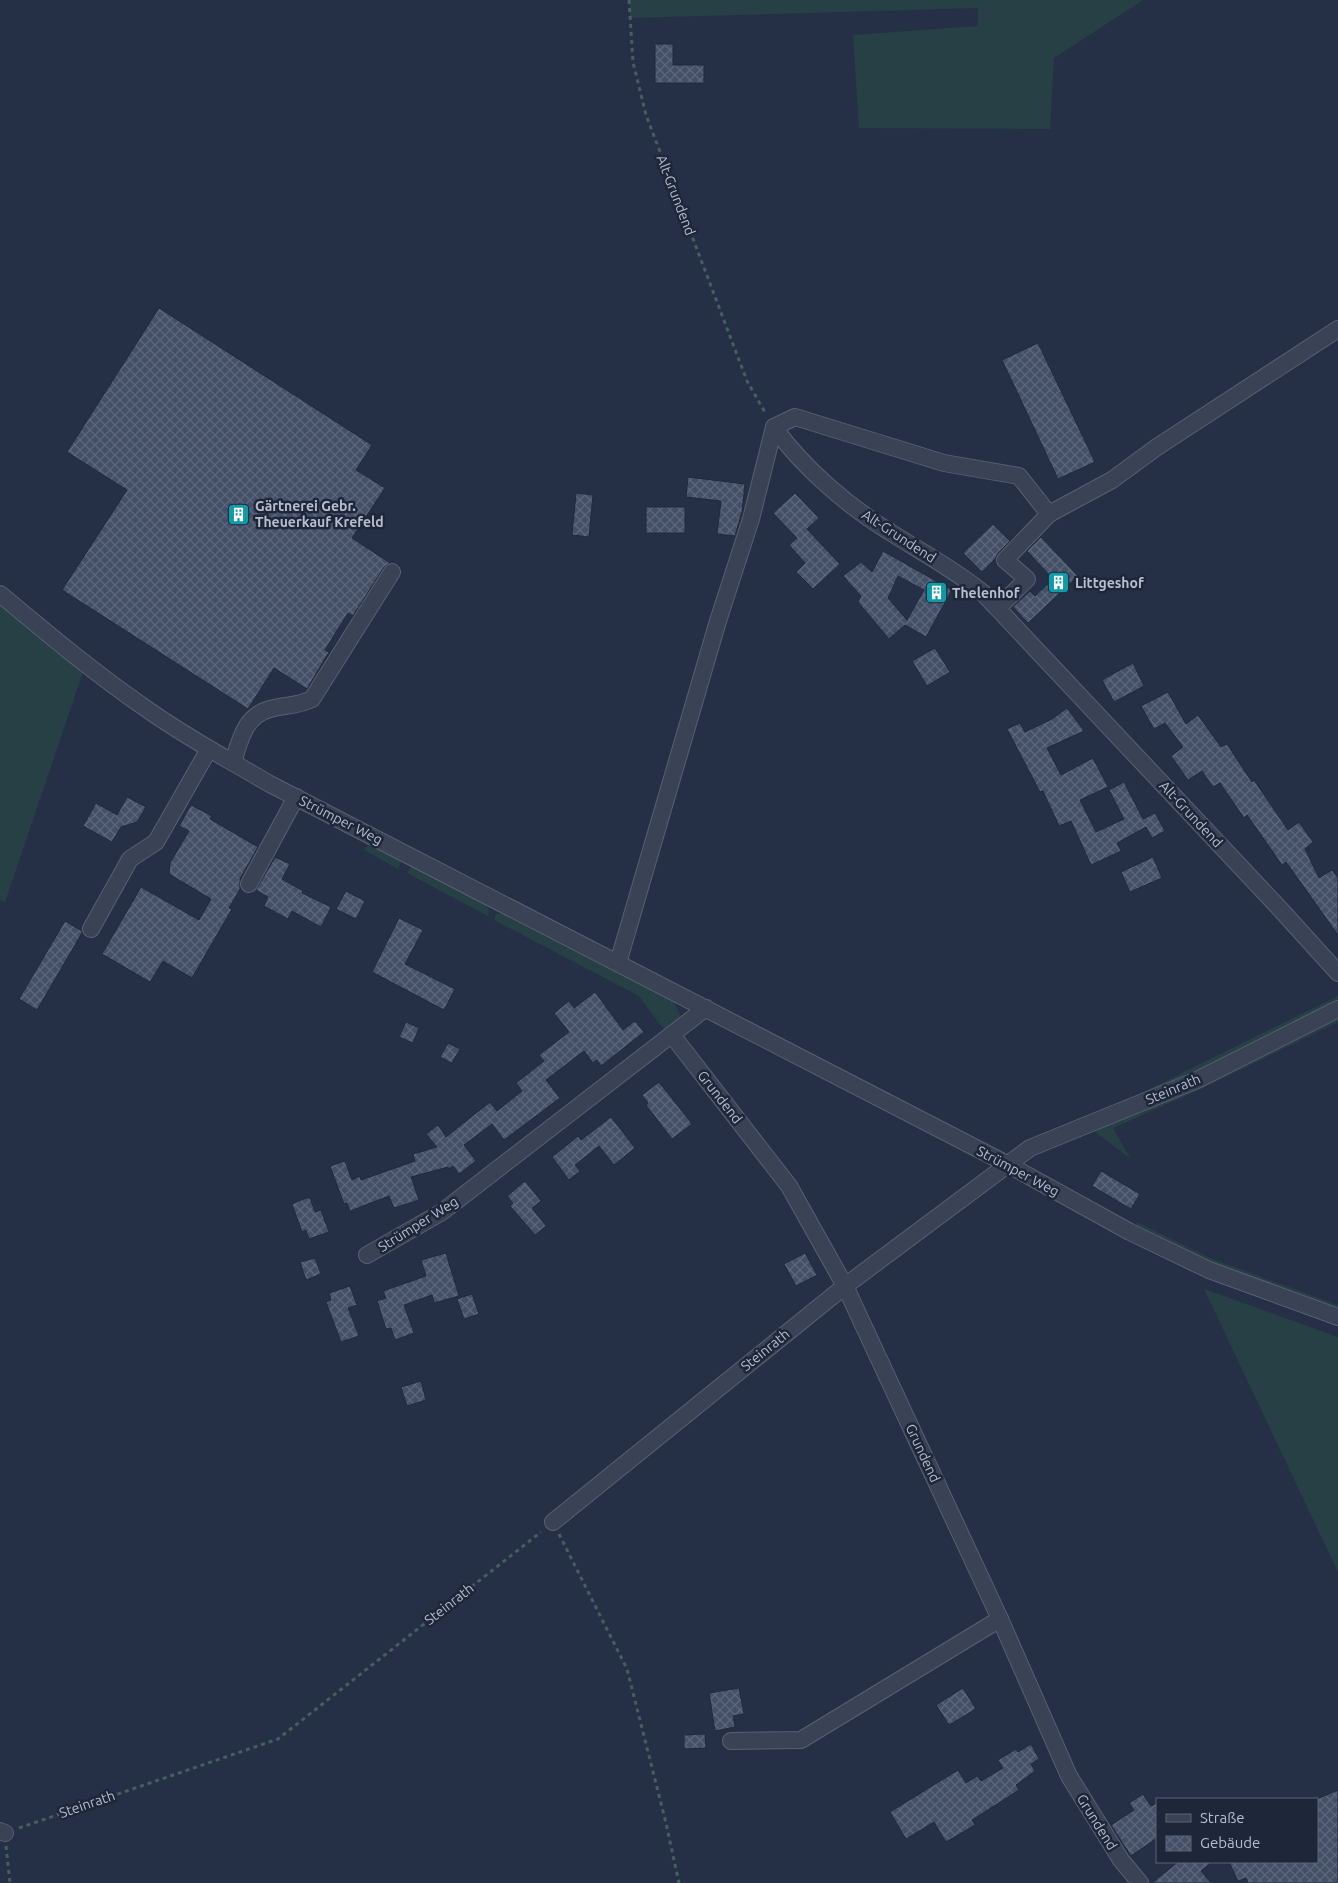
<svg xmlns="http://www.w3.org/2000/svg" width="1338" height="1883" viewBox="0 0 1338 1883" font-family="Ubuntu,sans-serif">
<defs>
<pattern id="building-cross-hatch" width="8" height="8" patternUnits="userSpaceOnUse" patternTransform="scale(1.25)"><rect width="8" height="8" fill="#445068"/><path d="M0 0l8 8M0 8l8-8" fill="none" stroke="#5d677c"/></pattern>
</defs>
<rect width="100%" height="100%" fill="#253046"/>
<g fill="#274046">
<path d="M629,0H1143L1054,58L1050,129L859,128L853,35L978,26V8L630,18Z"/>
<path d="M0,602L83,672L5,902L0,900Z"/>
<path d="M375,845L394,855L401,863L398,869L364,850L366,847Z"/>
<path d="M411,867L420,869L486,903L489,911L488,916L407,873Z"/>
<path d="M496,914H509L672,998L680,1015L677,1025L667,1034L639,996L494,920Z"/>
<path d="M1338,996V1002L1196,1074L1083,1122Z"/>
<path d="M1338,1016V1022L1201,1089L1113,1128L1130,1158L1091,1129Z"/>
<path d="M1137,1222L1212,1259L1338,1305V1311L1210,1264L1134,1227Z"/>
<path d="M1204,1289L1338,1337V1572Z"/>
</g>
<g fill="url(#building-cross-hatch)" stroke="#20293c" fill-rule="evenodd">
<path d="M655,44H673V65H704V83H655Z"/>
<path d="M159,308L372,445L356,470L385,488L352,538L390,563L384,567L353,616L348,613L325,650L329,652L307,689L274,668L248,709L62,590L127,490L67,452Z"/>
<path d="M1038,343L1095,462L1058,479L1002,360Z"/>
<path d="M688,477L745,484L742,512L735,536L717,534L721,501L686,497Z"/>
<path d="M576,493L593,495L589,537L572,535Z"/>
<path d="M795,493L819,518L807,529L840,564L813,589L796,572L805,563L789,545L797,538L773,513Z"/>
<rect x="646" y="507" width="39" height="26"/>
<path d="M993,524L1010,541L998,553L995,559L982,572L963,553Z"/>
<path d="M1041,537L1078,576L1028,623L1013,607L1030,591L1035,596L1053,579L1027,551Z"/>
<path d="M883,551L952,590L926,637L905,625L889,639L858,602L861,596L843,576L861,562L872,572ZM898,576L924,590L907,620L888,598Z"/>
<path d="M935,648L950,672L927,686L912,661Z"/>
<path d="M1133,663L1144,686L1114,702L1102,680Z"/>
<path d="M1168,692L1186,724L1198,715L1221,747L1227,744L1252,782L1254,780L1288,830L1299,822L1313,842L1305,849L1319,878L1332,870L1338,878V935L1286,862L1282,865L1247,815L1244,818L1220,783L1213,787L1202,771L1188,780L1171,756L1183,747L1165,723L1154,729L1141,706Z"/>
<path d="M1067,708L1084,731L1047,748L1061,775L1093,758L1108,787L1080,800L1096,832L1124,819L1109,790L1124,782L1143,819L1155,813L1165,831L1152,838L1146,827L1117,843L1121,851L1091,865L1071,821L1059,826L1043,791L1040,792L1007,729L1020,723L1025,732L1052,719Z"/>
<path d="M127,797L146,807L137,822L121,827L112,842L83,826L96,803L117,815Z"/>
<path d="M191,805L212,816L210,819L258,847L240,879V889L229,908L232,909L192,978L163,961L150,982L102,954L141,887L199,920L211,899L169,874L170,863L189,831L179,826Z"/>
<path d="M275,857L290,864L282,879L303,891L302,893L331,907L321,927L292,911L288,919L264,906L268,897L256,890Z"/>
<path d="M1153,857L1162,878L1130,892L1121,872Z"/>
<path d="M346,891L365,901L356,919L336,909Z"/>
<path d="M399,918L423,930L405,964L455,989L444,1010L372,972Z"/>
<path d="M65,921L82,931V933L37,1010L19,999Z"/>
<path d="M595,992L623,1030L635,1021L644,1032L601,1066L597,1060L593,1063L584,1051L546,1080L560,1098L504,1140L492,1124L464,1145L476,1161L459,1174L453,1166L449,1169L448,1167L411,1177L419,1200L394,1208L389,1196L350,1211L347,1203L344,1204L330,1166L345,1161L352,1180L360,1176L361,1180L415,1161L413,1154L437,1147L426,1134L438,1125L446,1137L490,1102L497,1111L522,1091L516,1083L544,1061L539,1055L569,1032L554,1013L569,1001L574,1008Z"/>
<path d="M406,1022L419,1028L413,1043L399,1037Z"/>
<path d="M448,1043L460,1049L452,1063L440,1057Z"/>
<path d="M659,1082L692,1124L672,1139L646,1105L648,1103L642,1095Z"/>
<path d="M611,1117L635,1148L614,1165L599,1146L575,1165L580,1171L569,1180L552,1157L578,1136L581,1140Z"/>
<path d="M1101,1171L1140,1194L1131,1209L1092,1186Z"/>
<path d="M525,1181L541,1201L532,1208L546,1226L535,1235L510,1206L513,1203L507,1196Z"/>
<path d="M306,1198H310L315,1212L321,1210L329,1232L309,1239L306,1230L302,1232L292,1204Z"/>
<path d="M446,1253L459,1296L434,1303L432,1295L404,1305L414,1333L395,1340L391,1328L386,1329L377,1301L386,1298L383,1291L426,1276L421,1260Z"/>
<path d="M805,1253L817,1275L796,1286L784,1264Z"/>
<path d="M315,1258L321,1274L306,1280L300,1262Z"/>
<path d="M350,1286L357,1305L348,1308L359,1336L341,1342L326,1302L331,1300L329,1293Z"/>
<path d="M472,1294L479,1314L464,1319L457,1299Z"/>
<path d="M421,1381L426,1400L407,1406L401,1387Z"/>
<path d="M739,1688L744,1714L733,1716L735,1727L715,1731L709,1693Z"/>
<path d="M963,1688L976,1709L949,1725L936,1705Z"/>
<path d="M705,1734L706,1748L684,1749V1735Z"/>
<path d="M1031,1744L1039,1759L1031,1764L1035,1771L1016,1785L1019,1790L972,1820L975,1825L946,1842L934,1822L906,1839L890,1812L958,1770L966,1783L977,1776L981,1781L1003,1768L998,1760L1016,1749L1018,1752Z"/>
<path d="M1338,1790V1883H1248L1246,1878L1238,1881L1229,1862H1317V1799Z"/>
<path d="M1143,1794L1151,1806L1157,1803V1838L1131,1856L1111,1825L1134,1810L1129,1803Z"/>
<path d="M1178,1862H1212L1201,1871L1211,1883H1152Z"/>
</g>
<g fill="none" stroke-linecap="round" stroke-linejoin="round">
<defs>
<g id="minor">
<path d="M774,427C802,467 849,507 890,532C921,552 954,569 983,593L1281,910L1338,973"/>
<path d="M1049,514L1112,480L1157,447L1338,329"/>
<path d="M0,594C49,635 98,676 151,712C188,738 229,760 268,783L1007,1164L1130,1232L1209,1270L1338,1317"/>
<path d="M233,762C240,741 244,716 270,709C285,705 298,706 312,699L392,572"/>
<path d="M249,884L296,797"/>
<path d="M91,929L130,859L156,842L209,749"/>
<path d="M618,963L718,621L751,519L774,427L795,417L944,463L1019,476L1049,514L1005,560L1027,579L998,608"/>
<path d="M367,1255L442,1212L706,1008"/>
<path d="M553,1522L845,1286L789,1186L672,1035"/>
<path d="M731,1741L801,1740L1000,1619"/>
<path d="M0,1831L5,1833"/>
<path d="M1140,1883L1121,1860L1069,1776L1000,1619L845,1286L1030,1148L1197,1080L1338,1009"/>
</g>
</defs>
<use href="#minor" stroke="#586072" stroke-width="18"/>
<g stroke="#465d62" stroke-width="3" stroke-dasharray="4 4" stroke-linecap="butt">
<path d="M629,0L633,62L646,115L747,381L766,414"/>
<path d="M559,1534L627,1669L666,1823L679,1883"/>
<path d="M19,1828L278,1739L541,1532"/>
<path d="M6,1846L10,1883"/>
</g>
<use href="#minor" stroke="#3a4355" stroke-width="16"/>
</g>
<defs>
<symbol id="building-square" viewBox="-11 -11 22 22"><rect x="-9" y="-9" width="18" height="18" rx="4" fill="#0f9aa8" stroke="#1e273a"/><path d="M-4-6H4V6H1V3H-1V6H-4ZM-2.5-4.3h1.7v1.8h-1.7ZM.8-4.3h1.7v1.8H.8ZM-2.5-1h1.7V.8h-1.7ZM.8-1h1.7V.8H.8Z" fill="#fff"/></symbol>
</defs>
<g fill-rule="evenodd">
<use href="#building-square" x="226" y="502" width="25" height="25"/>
<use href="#building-square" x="1046" y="570" width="25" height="25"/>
<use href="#building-square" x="924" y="580" width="25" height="25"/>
</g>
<g text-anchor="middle" stroke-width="5" stroke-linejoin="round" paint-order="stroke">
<g font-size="14" fill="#b7bece" stroke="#1e273a">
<text transform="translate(676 195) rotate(69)" y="5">Alt-Grundend</text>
<text transform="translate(899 536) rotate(33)" y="5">Alt-Grundend</text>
<text transform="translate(1191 814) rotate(47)" y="5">Alt-Grundend</text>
<text transform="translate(341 820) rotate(27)" y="5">Strümper Weg</text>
<text transform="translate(1173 1089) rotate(-23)" y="5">Steinrath</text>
<text transform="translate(720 1097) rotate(52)" y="5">Grundend</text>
<text transform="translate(1018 1171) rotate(28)" y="5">Strümper Weg</text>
<text transform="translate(418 1224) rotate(-32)" y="5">Strümper Weg</text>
<text transform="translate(765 1350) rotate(-39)" y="5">Steinrath</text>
<text transform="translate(923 1453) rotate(65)" y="5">Grundend</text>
<text transform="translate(449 1604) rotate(-38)" y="5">Steinrath</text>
<text transform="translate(87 1804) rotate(-19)" y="5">Steinrath</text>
<text transform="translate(1097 1822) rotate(58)" y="5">Grundend</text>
</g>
<g font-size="14" font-weight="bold" fill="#b7bece" stroke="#1e273a" text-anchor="start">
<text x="255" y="511">Gärtnerei Gebr.<tspan x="255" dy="16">Theuerkauf Krefeld</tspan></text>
<text x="1075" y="588">Littgeshof</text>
<text x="952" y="598">Thelenhof</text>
</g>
</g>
<rect x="1156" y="1798" width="162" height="65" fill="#1e273a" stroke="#5b6375"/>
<rect x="1166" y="1814" width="25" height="8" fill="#3a4355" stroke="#5b6375"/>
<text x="1200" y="1823" font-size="15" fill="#b7bece">Straße</text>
<rect x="1166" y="1836" width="25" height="15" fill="url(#building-cross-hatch)" stroke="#5b6375"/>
<text x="1200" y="1848" font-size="15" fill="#b7bece">Gebäude</text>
</svg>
